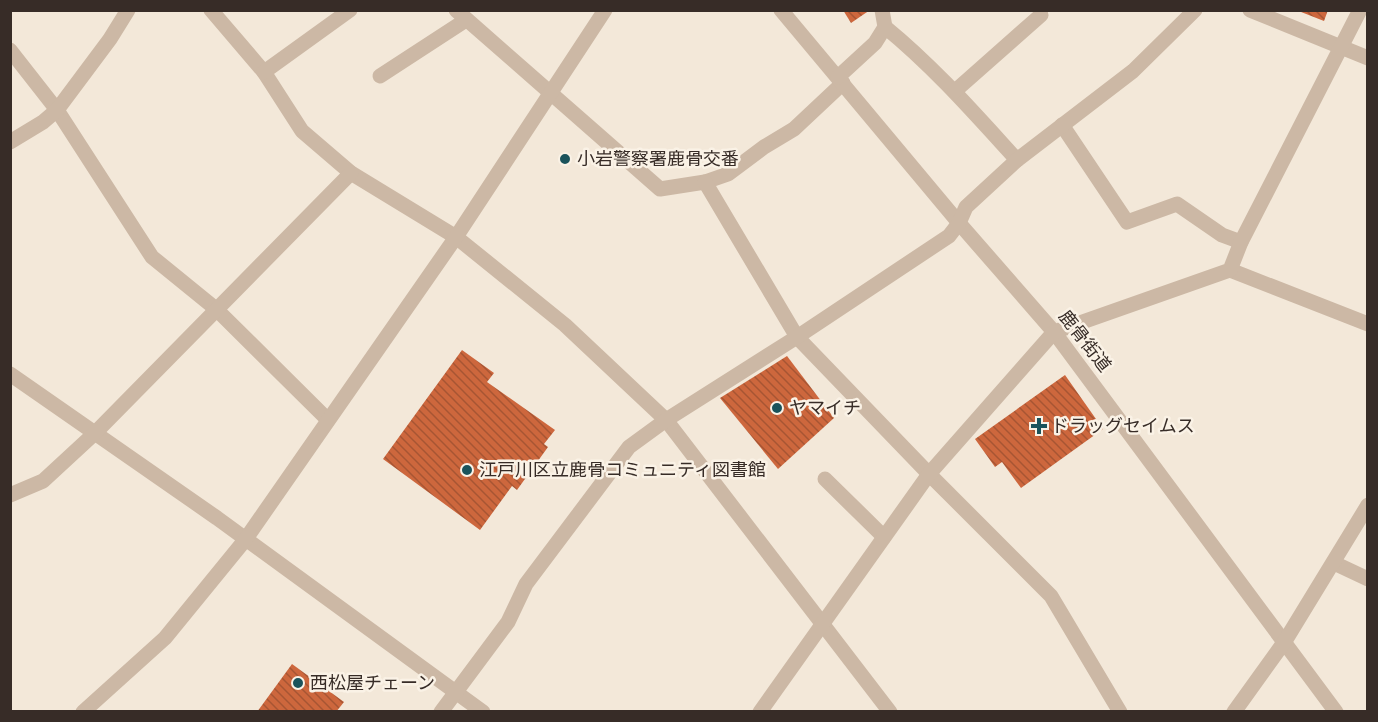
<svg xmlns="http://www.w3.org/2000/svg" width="1378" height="722" viewBox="0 0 1378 722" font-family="'Space Grotesk','Noto Sans JP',sans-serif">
<defs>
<pattern id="building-back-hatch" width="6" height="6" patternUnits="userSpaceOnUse" patternTransform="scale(1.5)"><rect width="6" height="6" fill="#cd673d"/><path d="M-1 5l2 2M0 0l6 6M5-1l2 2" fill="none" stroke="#a75533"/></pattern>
</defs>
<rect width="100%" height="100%" fill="#f3e8d9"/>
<g fill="url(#building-back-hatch)">
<path d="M843,10H870L851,23Z"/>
<path d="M1296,10H1328L1324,21Z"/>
<path d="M462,350L494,373L487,382L555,430L544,444L548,447L517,490L512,486L480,530L383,459Z"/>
<path d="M787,356L834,418L778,469L720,398Z"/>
<path d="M1065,375L1103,429L1021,488L1002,462L995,467L975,439Z"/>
<path d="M292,664L344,702L336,712H257Z"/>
</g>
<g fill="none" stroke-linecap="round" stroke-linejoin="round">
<g stroke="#ccb8a5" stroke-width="15">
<path d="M211,10L264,72L302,131L351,173L456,237L565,325L666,420L890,712"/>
<path d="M456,10L660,189L705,182L728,174L764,147L794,129L843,83"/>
<path d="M781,10L959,223L1054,332L1336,712"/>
<path d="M1250,10L1368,58"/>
<path d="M885,27C934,67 975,114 1017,160"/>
<path d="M10,50L57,110L152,257L216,309L328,420"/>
<path d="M264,72L350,10"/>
<path d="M380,76L466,20"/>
<path d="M838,77L875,43L885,27L882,10"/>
<path d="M955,91L1041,15"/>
<path d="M1062,125L1127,222L1177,204L1222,235L1241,242"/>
<path d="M10,142L43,122L57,110L110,39L128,10"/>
<path d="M705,182L797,337L929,474L1051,596L1120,712"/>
<path d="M1230,270L1368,324"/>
<path d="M10,374L217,518L483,712"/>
<path d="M825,479L884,537"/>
<path d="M10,495L43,481L95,433L351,173"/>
<path d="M1334,563L1368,579"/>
<path d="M83,712L165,638L245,540L456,237L605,10"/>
<path d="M441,712L508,622L526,584L629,447L666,420L797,337L949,236L959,223L966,207L1017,160L1133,71L1195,10"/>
<path d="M760,712L929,474L1054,332L1230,270L1241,242L1360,10"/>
<path d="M1234,712L1285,641L1368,505"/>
</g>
</g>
<g fill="#1a535b" stroke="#faf2e6" stroke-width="2">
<circle cx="565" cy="159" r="6"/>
<circle cx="777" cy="408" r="6"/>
<path d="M1036 417h6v6h6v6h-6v6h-6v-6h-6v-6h6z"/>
<circle cx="467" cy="470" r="6"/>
<circle cx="298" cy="683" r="6"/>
</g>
<g text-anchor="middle" stroke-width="5" stroke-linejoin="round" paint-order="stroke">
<g font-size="18" fill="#372c27" stroke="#faf2e6" text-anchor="start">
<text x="577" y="165">小岩警察署鹿骨交番</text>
<text x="789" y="414">ヤマイチ</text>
<text x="1051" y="432">ドラッグセイムス</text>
<text x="479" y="476">江戸川区立鹿骨コミュニティ図書館</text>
<text x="310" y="689">西松屋チェーン</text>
</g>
<g font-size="18" fill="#372c27" stroke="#faf2e6">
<text transform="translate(1085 341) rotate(52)" y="6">鹿骨街道</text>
</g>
</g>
<rect width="1378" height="722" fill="none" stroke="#372c27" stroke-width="24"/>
</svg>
